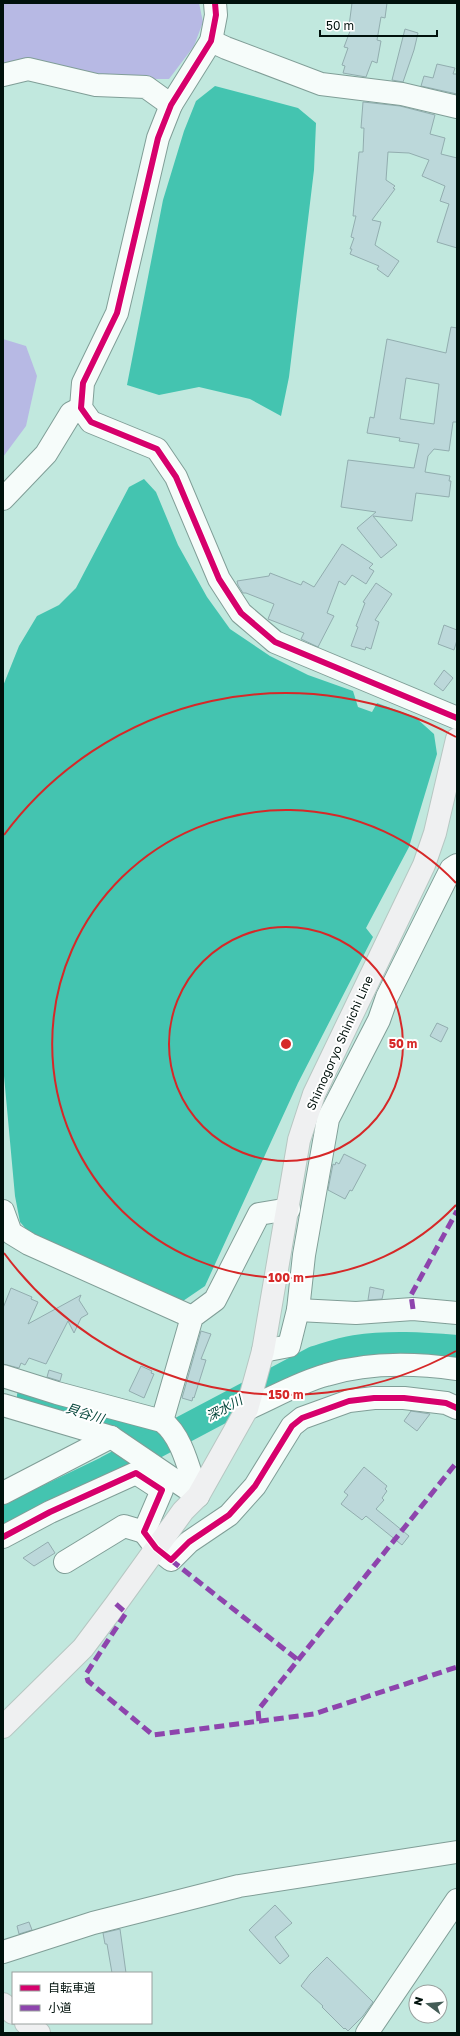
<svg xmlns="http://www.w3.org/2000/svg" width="460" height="2036" viewBox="0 0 460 2036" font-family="'Golos Text','Noto Sans JP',sans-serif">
<rect width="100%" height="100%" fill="#c1e8de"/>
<g fill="#b7b9e4">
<path d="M3,3H199L203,22L194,46L169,79H136L55,67L3,64Z"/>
<path d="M3,339L26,346L37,376L26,426L3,457Z"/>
</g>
<g fill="#44c4b0">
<path d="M215,86L298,108L316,123L314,170L289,377L281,416L250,399L199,387L159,395L127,385L163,200L184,131L196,101Z"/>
<path d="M144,479L156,492L178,545L207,597L230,629L270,656L308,675L353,691L358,707L372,712L377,703L415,717L434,734L437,754L409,847L366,928L373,937L298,1083L205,1286L183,1301L34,1238L20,1222L15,1196L3,1065V686L19,646L37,616L59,605L76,588L129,487Z"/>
</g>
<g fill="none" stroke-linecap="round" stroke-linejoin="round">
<g stroke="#44c4b0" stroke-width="28">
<path d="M31,1396L168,1438"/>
<path d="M3,1520L107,1470L315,1360C328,1356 341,1351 355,1349C389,1344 422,1346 457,1349"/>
</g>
</g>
<g fill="#bcd8da" stroke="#92adaf" fill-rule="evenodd">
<path d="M352,3H387L385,18L381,17L377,40L381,41L377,63L372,61L366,77L343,73L345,66L342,65L348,48L344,47L352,26H349Z"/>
<path d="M405,29L418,33L414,50L403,82L392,80Z"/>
<path d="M437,64L455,68L453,74H457V94L421,86L424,76L433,78Z"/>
<path d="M363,102L400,106L435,115L430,134L445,138L441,154L457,158V248L437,242L449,204L440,201L445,186L422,176L429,160L409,153L388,152L386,180L395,186L393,188L395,189L372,220L381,222L375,245L399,261L388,277L377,269L379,266L350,254L352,249H350L354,238L351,237L356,216H353L359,152H363L364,128H361Z"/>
<path d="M451,327L457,328V422H453L449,451L434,449L428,456L425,472L450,476L449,481H451L449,497L416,493L412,521L373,516L397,545L381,558L357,528L376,512L341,507L348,460L414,468L419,444L399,441L400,438L367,433L370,417L374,418L387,339L446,353ZM406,378L439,384L434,424L400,419Z"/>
<path d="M342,544L373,564L369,568L374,571L366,584L352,575L345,585L339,581L327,613L334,616L318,647L301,639L304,633L268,619L274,604L246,593H243L238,585L237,581L269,576L270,573L301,585L303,581L314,587Z"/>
<path d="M376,583L392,594L375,620L379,622L371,649L366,647L365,650L351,646L358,627L356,626L365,603L363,602Z"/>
<path d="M444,625L457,630V640L454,650L438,644Z"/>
<path d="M444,670L453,678L443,691L434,684Z"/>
<path d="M437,1023L448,1028L441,1042L430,1036Z"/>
<path d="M344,1154L366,1165L352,1191L350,1190L345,1199L328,1190L333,1164L335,1165L336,1162L339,1164Z"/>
<path d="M370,1287L384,1290L382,1299L368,1300Z"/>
<path d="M11,1288L32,1297L31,1299L38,1302L28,1324L81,1295L79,1300L88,1314L81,1318L74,1333L68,1321L46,1364L29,1358L25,1365L21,1363L19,1368L3,1364V1308Z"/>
<path d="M201,1331L211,1334L201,1359L206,1360L194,1398L193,1397L192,1401L182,1398Z"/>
<path d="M141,1366L152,1371L151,1373L154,1374L144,1398L129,1391Z"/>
<path d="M49,1370L62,1374L60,1381L47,1377Z"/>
<path d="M411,1411L430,1414L417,1431L404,1421Z"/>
<path d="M364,1467L387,1486L385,1489L387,1491L382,1498L384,1500L376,1509L409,1536L402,1545L366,1516L362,1520L341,1504L348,1495L344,1492Z"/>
<path d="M48,1542L55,1553L34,1566L23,1558Z"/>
<path d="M275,1905L292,1923L275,1937L289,1956L280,1964L249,1930Z"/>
<path d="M29,1922L32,1930L19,1934L17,1926Z"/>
<path d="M120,1929L126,1973H112L107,1944H105L103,1933Z"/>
<path d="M327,1957L373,2002L363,2016L348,2031L345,2028L344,2029L322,2007L323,2006L301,1986L310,1974Z"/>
</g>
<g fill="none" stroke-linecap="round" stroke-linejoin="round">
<defs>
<g id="minor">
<path d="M215,3L216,15L211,41L171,105L158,138L117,313L83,383L81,408L91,422L157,449L176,477L219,579L241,613L275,642L457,718"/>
<path d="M211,41L226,48L321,84L402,94L457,107"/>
<path d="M3,75L28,69L96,85L146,87L171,105"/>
<path d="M3,499L46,454L71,413L81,408"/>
<path d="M3,1211L11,1233L29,1244L192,1317"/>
<path d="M298,1310L356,1313L413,1309L457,1313"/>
<path d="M263,1351L289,1346L298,1310L304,1255L328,1119L379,1020L387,997L451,869L457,865"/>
<path d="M3,1376L57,1393L162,1421C183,1437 189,1471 198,1496"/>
<path d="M3,1405L111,1437L198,1496"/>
<path d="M247,1409C272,1398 300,1382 326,1375C368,1362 414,1363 457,1369"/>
<path d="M162,1421L192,1317L215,1300L259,1214L289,1209"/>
<path d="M3,1493L111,1437"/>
<path d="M3,1537L50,1512L136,1473L162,1490L144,1532L156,1548L171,1560L189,1542L229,1515L255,1486L292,1426L302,1418L349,1401L374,1398H404L446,1403L457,1408"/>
<path d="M65,1562L124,1526L144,1532"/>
<path d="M3,1952L93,1923L239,1886L457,1852"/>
<path d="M367,2033L457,1900"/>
</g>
<g id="major">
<path d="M3,1727L83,1648L116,1604L183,1511L198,1496L247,1409L263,1351L299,1140L314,1094L424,865L435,833L457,739"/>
<path d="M3,2004L13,2013"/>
<path d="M26,2023L39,2033"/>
</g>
</defs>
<use href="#minor" stroke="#809e97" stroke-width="24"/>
<use href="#major" stroke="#b6c7c2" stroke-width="24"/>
<use href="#minor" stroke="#f6fcfa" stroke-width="22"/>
<use href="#major" stroke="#eff0f1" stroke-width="22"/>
<g stroke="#8e44ad" stroke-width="5" stroke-dasharray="10 5" stroke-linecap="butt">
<path d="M413,1309L411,1295L457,1211"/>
<path d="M171,1560L298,1660"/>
<path d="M116,1604L126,1613L86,1674L88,1681L153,1735L314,1714L457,1667"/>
<path d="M259,1721L258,1710L457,1462"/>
</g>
<defs>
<g id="cycleway">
<path d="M215,3L216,15L211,41L171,105L158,138L117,313L83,383L81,408L91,422L157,449L176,477L219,579L241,613L275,642L457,718"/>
<path d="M3,1537L50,1512L136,1473L162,1490L144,1532L156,1548L171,1560L189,1542L229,1515L255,1486L292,1426L302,1418L349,1401L374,1398H404L446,1403L457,1408"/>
</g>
</defs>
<use href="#cycleway" stroke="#fff" stroke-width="8"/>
<use href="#cycleway" stroke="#d6006c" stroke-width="6"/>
</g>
<g fill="none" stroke="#d62828" stroke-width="2">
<circle cx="286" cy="1044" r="117"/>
<path d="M456 1205A234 234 0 1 1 456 883"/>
<path d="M456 1351A351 351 0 0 1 4 1253M4 835A351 351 0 0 1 456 737"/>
</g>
<g text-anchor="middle" stroke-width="4" stroke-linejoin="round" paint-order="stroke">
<g font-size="12" fill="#00110c" stroke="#fff">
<text transform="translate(340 1043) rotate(-66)" y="4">Shimogoryo Shinichi Line</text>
</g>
<g font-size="13" font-style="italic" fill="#06463b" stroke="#fff">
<text transform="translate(224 1408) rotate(-28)" y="5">深水川</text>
<text transform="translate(85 1413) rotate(17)" y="5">貝谷川</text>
</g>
</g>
<circle cx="286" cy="1044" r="6" fill="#d62828" stroke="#fff" stroke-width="2"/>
<g font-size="12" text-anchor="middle" font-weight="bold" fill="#d62828" stroke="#fff" stroke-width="4" stroke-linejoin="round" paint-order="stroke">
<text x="403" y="1048">50 m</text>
<text x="286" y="1282">100 m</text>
<text x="286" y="1399">150 m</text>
</g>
<rect width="460" height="2036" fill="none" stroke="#00110c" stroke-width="8"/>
<rect x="12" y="1972" width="140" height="52" fill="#ffffff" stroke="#99a09e"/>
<rect x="20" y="1985" width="20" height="6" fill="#d6006c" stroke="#99a09e"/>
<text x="48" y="1992" font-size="12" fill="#00110c">自転車道</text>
<rect x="20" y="2005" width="20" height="6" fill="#8e44ad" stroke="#99a09e"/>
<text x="48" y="2012" font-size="12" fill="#00110c">小道</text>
<g transform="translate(428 2004) rotate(286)"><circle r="19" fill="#ffffff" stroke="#99a09e"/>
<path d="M0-3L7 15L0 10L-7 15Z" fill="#445c56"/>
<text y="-6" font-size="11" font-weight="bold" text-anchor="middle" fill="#00110c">N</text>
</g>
<path d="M320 30v6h117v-6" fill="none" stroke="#00110c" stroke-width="2"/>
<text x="326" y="30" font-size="12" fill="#00110c" stroke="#ffffff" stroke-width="3" paint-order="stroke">50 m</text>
</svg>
